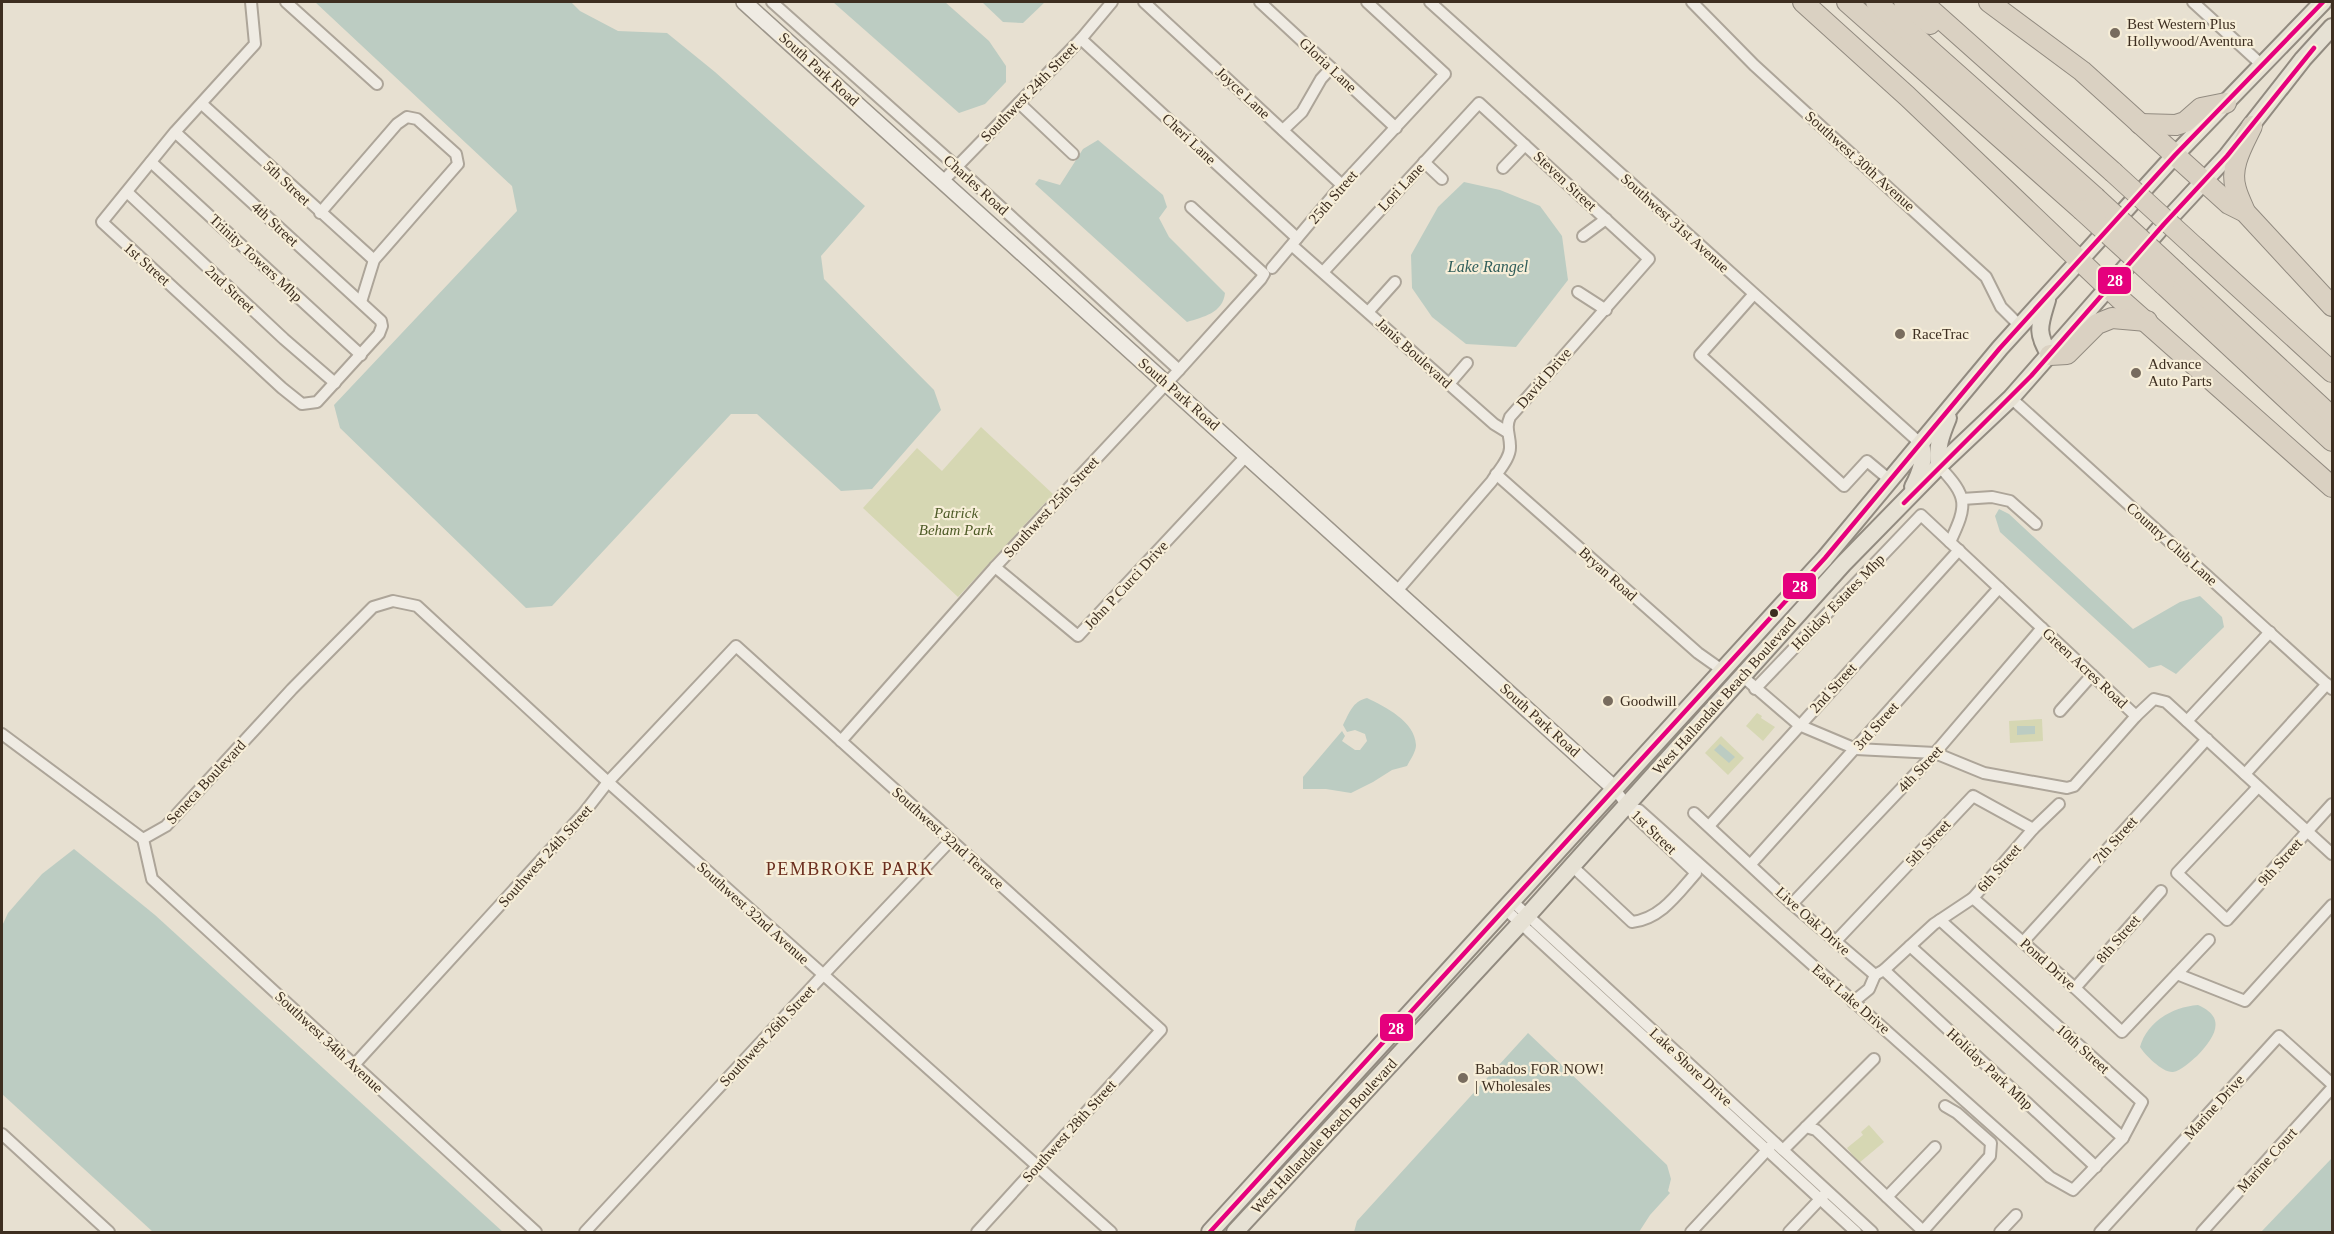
<svg xmlns="http://www.w3.org/2000/svg" width="2334" height="1234" viewBox="0 0 2334 1234" font-family="'Times New Roman',serif">
<rect width="100%" height="100%" fill="#e7e0d1"/>
<g fill="#d6d7b3">
<path d="M981,427L1053,494L958,597L863,508L917,448L942,471Z"/>
<path d="M1757,713L1762,716L1761,718L1775,727L1763,741L1746,726Z"/>
<path d="M2042,719L2043,741L2010,743L2009,721Z"/>
<path d="M1721,736L1744,758L1728,775L1705,753Z"/>
<path d="M1869,1125L1884,1142L1859,1163L1847,1148L1863,1135L1861,1132Z"/>
</g>
<g fill="#bcccc2">
<path d="M315,2H571L580,11L618,31L667,33L715,72L865,206L821,256L824,279L934,390L941,410L872,489L841,491L757,414H731L552,606L526,608L340,428L334,405L517,211L512,186Z"/>
<path d="M833,2H945L989,41L1006,66V82L985,104L959,113Z"/>
<path d="M982,2H1045L1023,23L1003,22Z"/>
<path d="M1098,140L1163,195L1167,207L1159,218L1169,237L1225,293C1223,313 1203,317 1187,322L1035,184L1039,179L1060,185L1083,149Z"/>
<path d="M1464,182L1500,190L1540,206L1562,236L1568,280L1516,347L1466,344L1432,317L1412,288L1411,255L1438,207Z"/>
<path d="M1999,509L2009,514L2133,629L2180,602L2200,596L2222,617L2224,627L2176,674L2161,665L2149,668L2000,532L1995,516Z"/>
<path d="M1367,698C1385,707 1415,721 1416,745C1416,752 1410,760 1407,766L1392,770L1373,782L1351,793L1326,789H1303V777L1342,731L1345,736L1342,741L1355,750H1360L1367,741L1365,734L1355,730L1347,732L1343,725C1350,712 1352,702 1367,698Z"/>
<path d="M2017,726H2035V734L2017,735Z"/>
<path d="M1720,744L1735,757L1729,763L1714,750Z"/>
<path d="M74,849L155,915L503,1232H153L2,1094V926L8,913L42,874Z"/>
<path d="M2198,1005C2228,1018 2214,1038 2197,1056C2191,1061 2181,1071 2173,1072C2163,1073 2145,1055 2140,1047C2147,1022 2172,1007 2198,1005Z"/>
<path d="M1528,1033L1667,1165L1671,1179L1668,1191L1670,1193L1650,1215L1639,1232H1354L1357,1221Z"/>
<path d="M2332,1158V1232H2261Z"/>
</g>
<g fill="none" stroke-linecap="round" stroke-linejoin="round">
<defs>
<g id="street">
<path d="M286,2L377,84"/>
<path d="M772,2L957,167L1179,370"/>
<path d="M1144,2L1342,185"/>
<path d="M1260,2L1396,128"/>
<path d="M1430,2L1921,444"/>
<path d="M1692,2L1754,65L1986,277L2001,307L2020,326"/>
<path d="M2193,2L2263,66"/>
<path d="M1081,39L1297,238"/>
<path d="M1019,103L1073,154"/>
<path d="M202,104L374,260"/>
<path d="M1283,130L1302,112L1321,79L1331,68"/>
<path d="M175,132L381,321L382,326L379,334L317,402L302,404L282,388L102,222L175,132L255,44L251,2"/>
<path d="M151,162L361,355"/>
<path d="M1424,162L1442,179"/>
<path d="M1503,168L1525,145"/>
<path d="M943,181L1081,39L1112,2"/>
<path d="M127,192L284,339L335,383"/>
<path d="M320,213L397,124L407,117L417,119L456,154L458,164L374,260L361,302"/>
<path d="M1583,236L1606,219"/>
<path d="M1295,248L1494,424L1507,432"/>
<path d="M1272,268L1342,185L1445,74L1367,2"/>
<path d="M1324,271L1479,103L1649,259L1510,417C1505,428 1510,435 1510,446C1511,458 1498,471 1492,481L1397,591"/>
<path d="M1578,292L1606,310"/>
<path d="M1753,295L1700,355L1844,486L1867,461L1891,481"/>
<path d="M1369,311L1395,282"/>
<path d="M1449,384L1467,363"/>
<path d="M2011,398L2332,689"/>
<path d="M1939,466C1968,497 1968,504 1950,542"/>
<path d="M1496,474L1698,653L1722,670"/>
<path d="M1962,499L1992,497L2010,501L2036,524"/>
<path d="M995,567L1078,636L1247,455"/>
<path d="M1742,676L1799,725L1856,749L1935,753L1984,773L2067,788L2074,786L2136,716L2154,699L2166,702L2332,854"/>
<path d="M1755,689L1921,515L2136,716"/>
<path d="M2060,711L2092,675"/>
<path d="M2187,721L2270,632"/>
<path d="M2,734L143,839L166,826L292,689L373,607L393,601L417,606L608,782L1111,1232"/>
<path d="M841,741L995,567L1179,370L1261,279L1264,274L1191,207"/>
<path d="M2245,774L2327,684"/>
<path d="M2258,787L2177,873L2227,920L2332,804"/>
<path d="M1631,809L1639,810L2050,1177L2073,1190L2123,1138L2142,1102L1940,920"/>
<path d="M1694,813L1792,904L1875,975L1884,970L1934,924L1973,898L2033,829L2059,804"/>
<path d="M1709,826L1959,550"/>
<path d="M143,839L152,879L536,1232"/>
<path d="M1751,864L1999,588"/>
<path d="M1571,865L1632,922C1661,919 1678,893 1696,873L1635,816L1614,788"/>
<path d="M1973,898L2075,988L2122,1032L2209,940"/>
<path d="M1512,901L1872,1232"/>
<path d="M1792,904L1935,753L2042,628"/>
<path d="M1505,909L1856,1232"/>
<path d="M1835,942L1973,796L2033,829"/>
<path d="M2023,942L2207,739"/>
<path d="M1910,946L2123,1138"/>
<path d="M1884,970L2096,1167"/>
<path d="M2177,974L2245,1001L2332,905"/>
<path d="M2075,988L2161,891"/>
<path d="M1853,1002L1869,989L1875,975"/>
<path d="M354,1065L583,814L608,782L736,646L1161,1030L977,1232"/>
<path d="M1806,1127L1874,1059"/>
<path d="M2,1134L109,1232"/>
<path d="M1783,1150L1806,1127L1816,1130L1923,1231"/>
<path d="M1887,1197L1935,1147"/>
<path d="M585,1232L823,975L951,840"/>
<path d="M1691,1232L1770,1147"/>
<path d="M1789,1232L1824,1195"/>
<path d="M1922,1232L1990,1156L1991,1143L1957,1113L1945,1106"/>
<path d="M2000,1232L2016,1215"/>
<path d="M2100,1232L2279,1036L2332,1084"/>
<path d="M2202,1232L2332,1088"/>
</g>
<path id="secondary" d="M744,2L1614,788"/>
<g id="primary">
<path d="M2047,300C2040,324 2035,332 2050,355"/>
<path d="M1939,466C1936,448 1941,435 1948,418"/>
<path d="M1913,487C1921,472 1925,460 1921,444"/>
<path d="M1210,1232L1825,558L2000,348L2175,155L2323,2"/>
<path d="M1235,1232L1528,915L1843,564L1939,466L2011,398L2164,224L2227,156L2303,59L2332,27"/>
</g>
<g id="highway">
<path d="M1803,2L1907,96L2120,299L2332,487"/>
<path d="M1847,2L2082,210"/>
<path d="M1876,2L2095,197"/>
<path d="M1904,2L1930,24"/>
<path d="M1922,2L2113,172"/>
<path d="M1989,2L2082,71L2229,204L2245,212L2332,306"/>
<path d="M2140,124L2176,125L2185,122L2201,108L2226,103"/>
<path d="M2245,212C2242,204 2238,197 2236,189C2229,167 2243,145 2252,126"/>
<path d="M2196,248L2332,372"/>
<path d="M2176,272L2332,417"/>
<path d="M2164,285L2332,441"/>
<path d="M2050,355L2067,354L2097,324L2112,318L2147,321"/>
</g>
</defs>
<use href="#street" stroke="#ada599" stroke-width="14"/>
<use href="#secondary" stroke="#9c958a" stroke-width="18"/>
<use href="#primary" stroke="#928b80" stroke-width="20"/>
<use href="#highway" stroke="#928b80" stroke-width="22"/>
<use href="#street" stroke="#efebe3" stroke-width="10"/>
<use href="#secondary" stroke="#efebe3" stroke-width="15"/>
<use href="#primary" stroke="#e6e1d4" stroke-width="16"/>
<use href="#highway" stroke="#dad1c2" stroke-width="20"/>
<defs>
<g id="highway-bridge">
<path d="M2113,172L2196,248"/>
<path d="M2095,197L2176,272"/>
<path d="M2082,210L2164,285"/>
</g>
</defs>
<use href="#highway-bridge" stroke="#928b80" stroke-width="22" stroke-linecap="butt"/>
<use href="#highway-bridge" stroke="#dad1c2" stroke-width="20"/>
<defs>
<g id="bus-1">
<path d="M1904,503L2031,376L2164,224L2227,156L2314,48"/>
<path d="M1210,1232L1825,558L2000,348L2175,155L2323,2"/>
</g>
</defs>
<use href="#bus-1" stroke="#f7eed8" stroke-width="9"/>
<use href="#bus-1" stroke="#e5007d" stroke-width="4.5"/>
</g>
<g fill="#786c5e" stroke="#f7eed8" stroke-width="2">
<circle cx="2115" cy="33" r="6"/>
<circle cx="1900" cy="334" r="6"/>
<circle cx="2136" cy="373" r="6"/>
<circle cx="1608" cy="701" r="6"/>
<circle cx="1463" cy="1078" r="6"/>
</g>
<circle fill="#3d2e20" stroke="#f7eed8" stroke-width="2" cx="1774" cy="613" r="5"/>
<g text-anchor="middle" stroke-width="4.5" stroke-linejoin="round" paint-order="stroke">
<g font-size="15" fill="#3d2e20" stroke="#f7eed8" text-anchor="start">
<text x="2127" y="29">Best Western Plus<tspan x="2127" dy="17">Hollywood/Aventura</tspan></text>
<text x="1912" y="339">RaceTrac</text>
<text x="2148" y="369">Advance<tspan x="2148" dy="17">Auto Parts</tspan></text>
<text x="1620" y="706">Goodwill</text>
<text x="1475" y="1074">Babados FOR NOW!<tspan x="1475" dy="17">| Wholesales</tspan></text>
</g>
<g font-size="15" fill="#3d2e20" stroke="#f7eed8">
<text transform="translate(1328 65) rotate(43)" y="5">Gloria Lane</text>
<text transform="translate(819 69) rotate(42)" y="5">South Park Road</text>
<text transform="translate(1029 92) rotate(-46)" y="5">Southwest 24th Street</text>
<text transform="translate(1243 93) rotate(43)" y="5">Joyce Lane</text>
<text transform="translate(1189 139) rotate(43)" y="5">Cheri Lane</text>
<text transform="translate(1860 161) rotate(42)" y="5">Southwest 30th Avenue</text>
<text transform="translate(1565 181) rotate(43)" y="5">Steven Street</text>
<text transform="translate(287 183) rotate(43)" y="5">5th Street</text>
<text transform="translate(976 185) rotate(42)" y="5">Charles Road</text>
<text transform="translate(1401 187) rotate(-47)" y="5">Lori Lane</text>
<text transform="translate(1333 197) rotate(-49)" y="5">25th Street</text>
<text transform="translate(1675 223) rotate(42)" y="5">Southwest 31st Avenue</text>
<text transform="translate(275 224) rotate(43)" y="5">4th Street</text>
<text transform="translate(256 258) rotate(43)" y="5">Trinity Towers Mhp</text>
<text transform="translate(147 264) rotate(42)" y="5">1st Street</text>
<text transform="translate(230 289) rotate(43)" y="5">2nd Street</text>
<text transform="translate(1414 353) rotate(42)" y="5">Janis Boulevard</text>
<text transform="translate(1544 378) rotate(-49)" y="5">David Drive</text>
<text transform="translate(1179 394) rotate(41)" y="5">South Park Road</text>
<text transform="translate(1051 507) rotate(-47)" y="5">Southwest 25th Street</text>
<text transform="translate(2172 544) rotate(42)" y="5">Country Club Lane</text>
<text transform="translate(1608 574) rotate(42)" y="5">Bryan Road</text>
<text transform="translate(1126 585) rotate(-47)" y="5">John P Curci Drive</text>
<text transform="translate(1838 602) rotate(-46)" y="5">Holiday Estates Mhp</text>
<text transform="translate(2085 668) rotate(43)" y="5">Green Acres Road</text>
<text transform="translate(1833 688) rotate(-48)" y="5">2nd Street</text>
<text transform="translate(1724 696) rotate(-48)" y="5">West Hallandale Beach Boulevard</text>
<text transform="translate(1540 720) rotate(42)" y="5">South Park Road</text>
<text transform="translate(1876 726) rotate(-48)" y="5">3rd Street</text>
<text transform="translate(1920 769) rotate(-47)" y="5">4th Street</text>
<text transform="translate(206 782) rotate(-47)" y="5">Seneca Boulevard</text>
<text transform="translate(1654 832) rotate(44)" y="5">1st Street</text>
<text transform="translate(948 838) rotate(42)" y="5">Southwest 32nd Terrace</text>
<text transform="translate(2115 840) rotate(-48)" y="5">7th Street</text>
<text transform="translate(1928 843) rotate(-47)" y="5">5th Street</text>
<text transform="translate(545 856) rotate(-48)" y="5">Southwest 24th Street</text>
<text transform="translate(2280 862) rotate(-48)" y="5">9th Street</text>
<text transform="translate(1999 868) rotate(-49)" y="5">6th Street</text>
<text transform="translate(753 913) rotate(42)" y="5">Southwest 32nd Avenue</text>
<text transform="translate(1813 921) rotate(42)" y="5">Live Oak Drive</text>
<text transform="translate(2118 939) rotate(-49)" y="5">8th Street</text>
<text transform="translate(2048 964) rotate(42)" y="5">Pond Drive</text>
<text transform="translate(1851 999) rotate(41)" y="5">East Lake Drive</text>
<text transform="translate(767 1036) rotate(-47)" y="5">Southwest 26th Street</text>
<text transform="translate(329 1042) rotate(43)" y="5">Southwest 34th Avenue</text>
<text transform="translate(2083 1049) rotate(42)" y="5">10th Street</text>
<text transform="translate(1691 1067) rotate(43)" y="5">Lake Shore Drive</text>
<text transform="translate(1990 1069) rotate(43)" y="5">Holiday Park Mhp</text>
<text transform="translate(2214 1107) rotate(-48)" y="5">Marine Drive</text>
<text transform="translate(1069 1131) rotate(-48)" y="5">Southwest 28th Street</text>
<text transform="translate(1324 1136) rotate(-47)" y="5">West Hallandale Beach Boulevard</text>
<text transform="translate(2267 1160) rotate(-48)" y="5">Marine Court</text>
</g>
<g font-size="15" font-style="italic" fill="#4d5a26" stroke="#f7eed8">
<text x="956" y="518">Patrick<tspan x="956" dy="17">Beham Park</tspan></text>
</g>
<g font-size="16" font-style="italic" fill="#2f5d5a" stroke="#f7eed8">
<text x="1488" y="272">Lake Rangel</text>
</g>
<g font-size="18" letter-spacing="1.5" fill="#6b2e1e" stroke="#f7eed8">
<text x="850" y="875">PEMBROKE PARK</text>
</g>
</g>
<g stroke="#f7eed8" stroke-width="2">
<rect x="2097" y="266" width="35" height="29" rx="6" fill="#e5007d"/>
<rect x="1782" y="572" width="35" height="28" rx="6" fill="#e5007d"/>
<rect x="1379" y="1013" width="35" height="29" rx="6" fill="#e5007d"/>
</g>
<g font-size="16" text-anchor="middle" font-weight="bold" fill="#fff">
<text x="2115" y="286">28</text>
<text x="1800" y="592">28</text>
<text x="1396" y="1034">28</text>
</g>
<rect width="2334" height="1234" fill="none" stroke="#3d2e20" stroke-width="6"/>
</svg>
